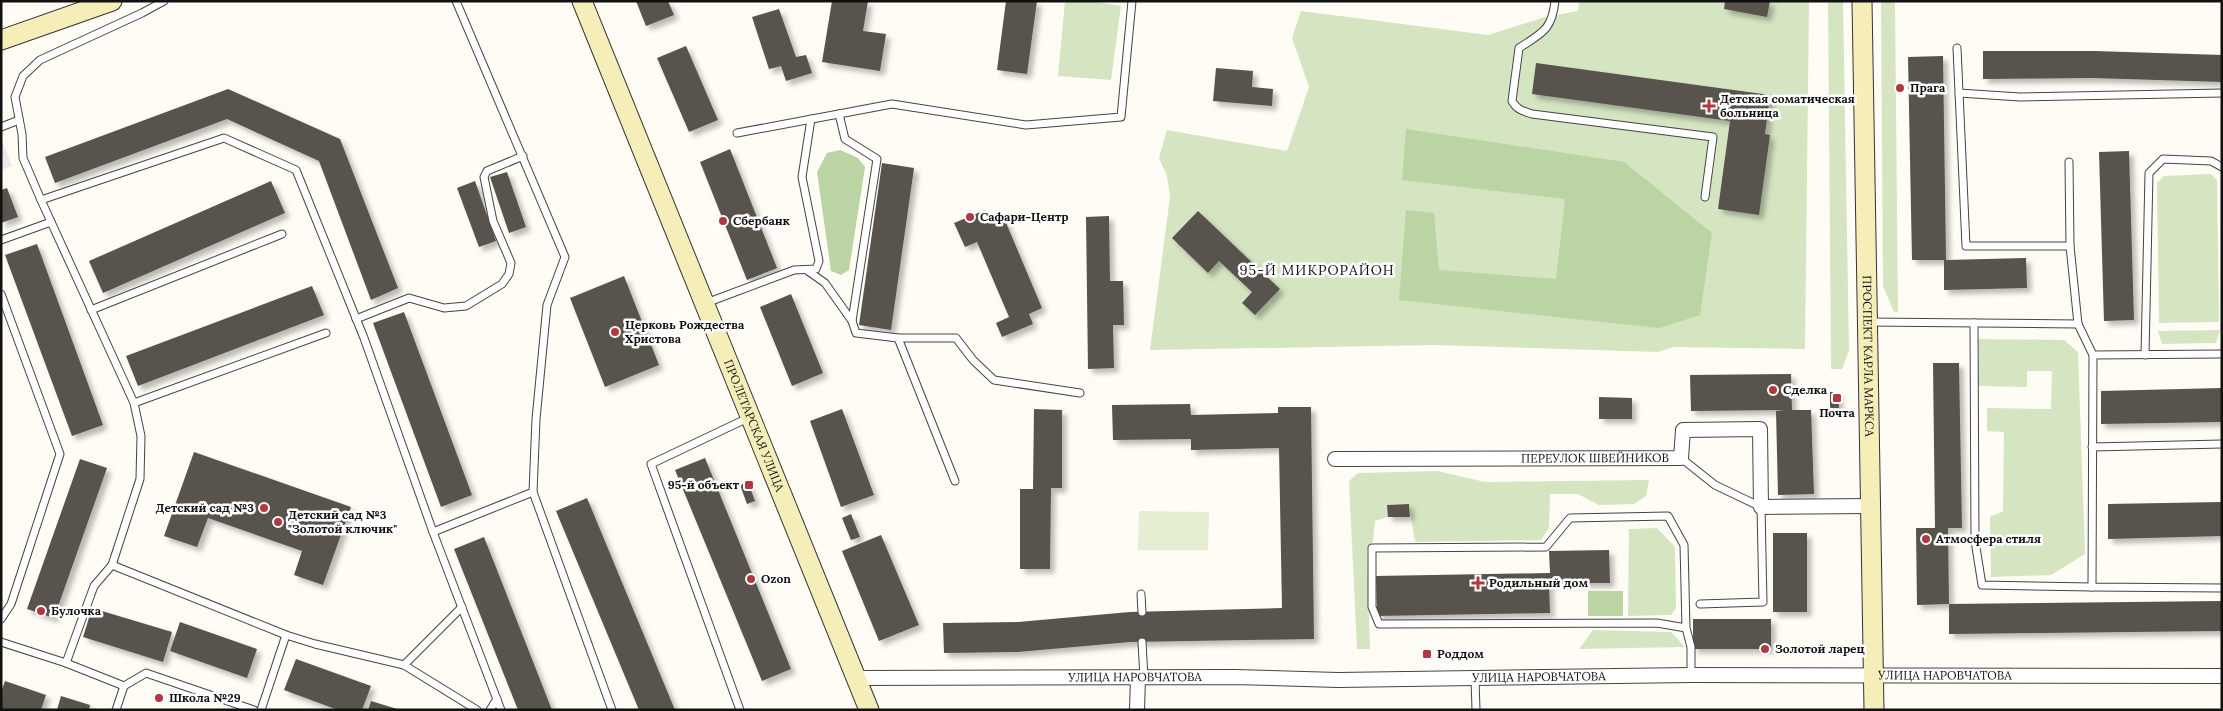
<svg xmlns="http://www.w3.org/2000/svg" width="2223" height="711" viewBox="0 0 2223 711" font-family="Lora,serif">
<defs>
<filter id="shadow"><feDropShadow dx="4.5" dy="4.5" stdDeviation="2.5" flood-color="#0004"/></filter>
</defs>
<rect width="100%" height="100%" fill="#fefcf5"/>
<path fill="#ede7ee" d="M1,138L12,166L1,170Z"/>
<g fill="#d5e5c2">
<path d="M1065,1H1090L1121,6L1111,80L1058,76Z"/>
<path d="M1579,1H1809L1805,349L1673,347L1658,352L1435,345L1150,350L1170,197L1167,176L1159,158L1167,130L1287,151L1309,87L1292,38L1301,11L1488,35L1545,17L1578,11Z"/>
<path d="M1828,1H1843L1849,350L1842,369H1831Z"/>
<path d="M1881,1H1895L1898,312H1894L1883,286Z"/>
<path d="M2211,174L2217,180L2219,322L2159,323L2157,183L2164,176Z"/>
<path d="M2220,330L2216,343L2162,344L2158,331Z"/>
<path d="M1979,339L2064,340L2078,352L2085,554L2051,575L1991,577L1990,517L2003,511L2004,432L1987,431V408L2051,409L2052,371H2027V387L1978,386Z"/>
<path d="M1437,471L1485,482L1649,480L1646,496L1634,504L1599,505L1578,494H1550L1549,528L1541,540L1415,542L1409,504L1388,505V517L1375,521L1373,541L1367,550L1370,649H1357L1349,481L1358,473Z"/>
<path d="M1657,528L1675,547L1676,608L1671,615L1628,616L1629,529Z"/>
<path d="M1593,630L1671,632L1685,647L1579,649Z"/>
</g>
<g fill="#bad4a3">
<path d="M1406,129L1624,162L1712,233L1700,315L1659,328L1399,300L1406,210L1434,213L1439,270L1556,279L1565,199L1402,180Z"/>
<path d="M840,150L858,158L865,167L849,270L841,275L831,271L817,172L827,153Z"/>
<rect x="1588" y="591" width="35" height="25"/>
</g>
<path fill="#e5eed2" d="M1139,511L1209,512L1208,550H1138Z"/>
<g fill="#58524e" filter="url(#shadow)">
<path d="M636,1H668L674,15L646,26Z"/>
<path d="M832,1H868L863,31L886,34L880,71L822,62Z"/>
<path d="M1006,1H1037L1027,74L997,70Z"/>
<path d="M1725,1H1770L1767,17L1724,9Z"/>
<path d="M779,9L796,57L806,55L812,73L786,81L781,66L769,69L752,17Z"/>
<path d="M686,46L718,120L689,132L657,58Z"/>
<path d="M1983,51H2094L2222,55V82L2093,78L1983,79Z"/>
<path d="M1943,56L1946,260L2026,258L2027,288L1944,290V260H1912L1908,57Z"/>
<path d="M1536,63L1770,95L1765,134L1770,135L1759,215L1718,209L1730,121L1532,94Z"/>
<path d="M1216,68L1253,71L1252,87L1273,89L1272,106L1213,101Z"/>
<path d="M228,89L340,139L398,288L371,300L319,161L227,119L55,183L45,157Z"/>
<path d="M730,149L777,268L747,280L700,162Z"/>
<path d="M2129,151L2134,320L2104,321L2099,152Z"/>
<path d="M882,163L914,168L891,330L859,325Z"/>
<path d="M507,172L526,227L509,233L490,177Z"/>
<path d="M271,181L285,213L103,293L89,261Z"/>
<path d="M475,181L496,241L479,247L457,188Z"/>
<path d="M7,188L18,217L1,223V190Z"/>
<path d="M985,210L991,223L1004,218L1042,308L1029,314L1033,324L1002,337L996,323L1009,317L977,242L965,247L954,223Z"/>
<path d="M1198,211L1280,289L1255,315L1242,303L1252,292L1219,261L1208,273L1172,238Z"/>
<path d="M1109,216L1110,281H1123L1124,325H1113L1114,368L1088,369L1086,217Z"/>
<path d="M37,244L103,425L72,436L5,255Z"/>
<path d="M624,276L659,365L605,387L570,298Z"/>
<path d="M312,286L324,315L138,386L126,356Z"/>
<path d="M791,294L823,373L792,386L760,307Z"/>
<path d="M404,312L472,495L441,507L373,323Z"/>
<path d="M1933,363H1959L1962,528H1948L1949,604L2222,601V631L1949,634V604L1917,605L1916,528H1935Z"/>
<path d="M1791,374L1792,410H1811L1814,494L1778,495L1776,411L1784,410L1691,411L1690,375Z"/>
<path d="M2222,388V422L2101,424V391Z"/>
<path d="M1830,392H1838L1839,408H1830Z"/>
<path d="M1599,397L1632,398V419H1599Z"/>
<path d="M1190,404L1191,415L1278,413V407H1311L1314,639L1130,642L1018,652L944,653L943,623L1018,622L1130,612L1282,608L1279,448L1191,450V439L1113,440L1112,405Z"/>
<path d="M842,409L874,495L841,507L810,421Z"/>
<path d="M1034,409L1062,410V488H1051L1050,569H1020V489H1033Z"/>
<path d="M194,452L351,507L323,585L294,575L302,551L208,518L197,547L164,536Z"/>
<path d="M705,458L791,669L762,681L675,470Z"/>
<path d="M80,459L107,468L54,618L27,609Z"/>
<path d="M748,482L755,501L747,504L740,485Z"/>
<path d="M587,498L675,710H639L556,511Z"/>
<path d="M2222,502V536L2108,539V504Z"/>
<path d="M1409,504L1410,517H1388L1387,505Z"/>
<path d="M851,514L860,537L851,540L842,518Z"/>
<rect x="1773" y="533" width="34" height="79"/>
<path d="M881,535L919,625L879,641L842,551Z"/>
<path d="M484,537L552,710H518L454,549Z"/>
<path d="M1609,550L1610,583H1549L1550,613L1377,616L1376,576L1550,573L1549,551Z"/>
<path d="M92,608L172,632L163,662L83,637Z"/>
<rect x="1693" y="619" width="78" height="30"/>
<path d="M180,622L257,649L247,678L170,651Z"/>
<path d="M296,659L371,686L362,710H338L284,690Z"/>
<path d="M5,681L46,695L41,710H1V692Z"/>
<path d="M61,696L90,705L89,710H57Z"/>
<path d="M371,701L397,709V710H368Z"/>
</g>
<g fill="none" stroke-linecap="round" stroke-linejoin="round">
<defs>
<g id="lane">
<path d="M456,1L565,257L547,305L536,419L533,492L433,532L501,710"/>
<path d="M1555,1C1552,30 1542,33 1519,48L1512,101C1517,110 1523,111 1532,114L1713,137L1705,197"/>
<path d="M1957,48L1966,246H2070"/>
<path d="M1959,93L2020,97L2222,93"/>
<path d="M1,127L19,120"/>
<path d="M737,133L892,104L1026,125L1121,117L1132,1"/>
<path d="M41,200L23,158L22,134L15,97L23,76L40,60L142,13L164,1"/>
<path d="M1,240L51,222"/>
<path d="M808,271L825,283L852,321L877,159L845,139L839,114"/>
<path d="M1,294L60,454L11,604L1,619"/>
<path d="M706,303L794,270L816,269L819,261L802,177L811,119"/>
<path d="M91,310L282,234"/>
<path d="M356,319L409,298L444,308L466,306L502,284L509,274L511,263L493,221L484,177L487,171L523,156"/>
<path d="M852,321L856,333L898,338H956L973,360L994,380L1080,393"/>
<path d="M1868,322L2078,324L2070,246L2069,162"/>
<path d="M1974,323L1975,541L1982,585L2092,587"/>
<path d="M2078,324L2093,355L2222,354"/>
<path d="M898,338L955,481"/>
<path d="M2093,355L2092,587L2222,588"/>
<path d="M2145,355L2149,173L2163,159L2211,161L2222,167"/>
<path d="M134,403L326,333"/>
<path d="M2092,447L2222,444"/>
<path d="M1681,458L1715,485L1761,507L1763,602L1700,604"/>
<path d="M533,492L612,710"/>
<path d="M112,565L140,479L141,436L134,403L41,200L224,138L296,170L364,338L433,532"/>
<path d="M1141,594L1142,612"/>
<path d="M1686,628L1684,545L1668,516L1570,518L1546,547L1372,548V607L1379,624L1657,623L1686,628L1691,647V675"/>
<path d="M1,642L66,663L124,686"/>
<path d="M1142,642L1144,678"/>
<path d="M66,663L94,586L112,565L286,635L315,644L404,665L462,607"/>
<path d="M404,665L477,710"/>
<path d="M1475,679L1476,710"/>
<path d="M116,710L124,686L146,673L254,710"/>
<path d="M261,710L286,635"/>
<path d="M490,710L497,699"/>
<path d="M740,710L651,464L750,417"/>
</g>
<g id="street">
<path id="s1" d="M1335,459L1681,458L1683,430L1760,429L1761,507L1871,506"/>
<path id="s2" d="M857,678L1234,677L1338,680L1691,675L2222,676"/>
<path d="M1137,710L1138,678"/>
</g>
<g id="secondary">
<path id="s3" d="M582,1L869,710"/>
<path id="s4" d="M1862,1L1874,710"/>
<path d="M1,40L112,1"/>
</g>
</defs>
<use href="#lane" stroke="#444" stroke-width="9"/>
<use href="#street" stroke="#444" stroke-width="16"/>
<use href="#secondary" stroke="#333" stroke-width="21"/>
<use href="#lane" stroke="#fff" stroke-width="7"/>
<use href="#street" stroke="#fff" stroke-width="14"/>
<use href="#secondary" stroke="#f6eeb8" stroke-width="19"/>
</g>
<g fill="#b13840" stroke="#fff" stroke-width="2">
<circle cx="1900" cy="88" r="5"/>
<path d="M1706.5 98.5h5v5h5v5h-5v5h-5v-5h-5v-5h5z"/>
<circle cx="970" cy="217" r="5"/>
<circle cx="723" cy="221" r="5"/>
<circle cx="615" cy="332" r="5"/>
<circle cx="1773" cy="390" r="5"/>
<rect x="1832" y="393" width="10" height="10" rx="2.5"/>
<rect x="744" y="480" width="10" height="10" rx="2.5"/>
<circle cx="264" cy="508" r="5"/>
<circle cx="278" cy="522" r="5"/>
<circle cx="1926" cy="539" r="5"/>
<circle cx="751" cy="579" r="5"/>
<path d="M1475.5 575.5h5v5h5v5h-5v5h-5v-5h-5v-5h5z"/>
<circle cx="41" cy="611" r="5"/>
<circle cx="1765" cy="649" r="5"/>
<rect x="1422" y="649" width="10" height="10" rx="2.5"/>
<circle cx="159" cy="698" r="5"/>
</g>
<g text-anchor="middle" stroke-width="5" stroke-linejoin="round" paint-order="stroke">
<g font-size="12" font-weight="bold" fill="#111" stroke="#fff" text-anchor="start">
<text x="1910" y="92">Прага</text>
<text x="1720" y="103">Детская соматическая<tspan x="1720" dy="14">больница</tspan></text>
<text x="980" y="221">Сафари-Центр</text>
<text x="733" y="225">Сбербанк</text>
<text x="625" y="329">Церковь Рождества<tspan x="625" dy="14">Христова</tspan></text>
<text x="1783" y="394">Сделка</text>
<text x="1837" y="417" text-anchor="middle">Почта</text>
<text x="739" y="489" text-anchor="end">95-й объект</text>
<text x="254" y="512" text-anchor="end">Детский сад №3</text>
<text x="288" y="519">Детский сад №3<tspan x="288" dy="14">"Золотой ключик"</tspan></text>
<text x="1936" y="543">Атмосфера стиля</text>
<text x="761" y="583">Ozon</text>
<text x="1489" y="587">Родильный дом</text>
<text x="51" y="615">Булочка</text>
<text x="1775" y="653">Золотой ларец</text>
<text x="1437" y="658">Роддом</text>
<text x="169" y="702">Школа №29</text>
</g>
<g font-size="12" fill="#111" stroke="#fff">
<text dy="4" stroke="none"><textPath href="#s4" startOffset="355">ПРОСПЕКТ КАРЛА МАРКСА</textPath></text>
<text dy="4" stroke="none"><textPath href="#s3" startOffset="458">ПРОЛЕТАРСКАЯ УЛИЦА</textPath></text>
<text dy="4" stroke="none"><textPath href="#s1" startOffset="260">ПЕРЕУЛОК ШВЕЙНИКОВ</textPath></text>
<text dy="4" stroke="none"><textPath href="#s2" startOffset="1088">УЛИЦА НАРОВЧАТОВА</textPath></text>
<text dy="4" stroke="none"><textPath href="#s2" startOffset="278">УЛИЦА НАРОВЧАТОВА</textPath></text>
<text dy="4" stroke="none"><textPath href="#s2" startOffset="682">УЛИЦА НАРОВЧАТОВА</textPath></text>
</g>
<g font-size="14" letter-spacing="1" fill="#111" stroke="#fff">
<text x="1317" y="275">95-Й МИКРОРАЙОН</text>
</g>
</g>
<rect width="2223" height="711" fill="none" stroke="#111111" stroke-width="5"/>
</svg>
